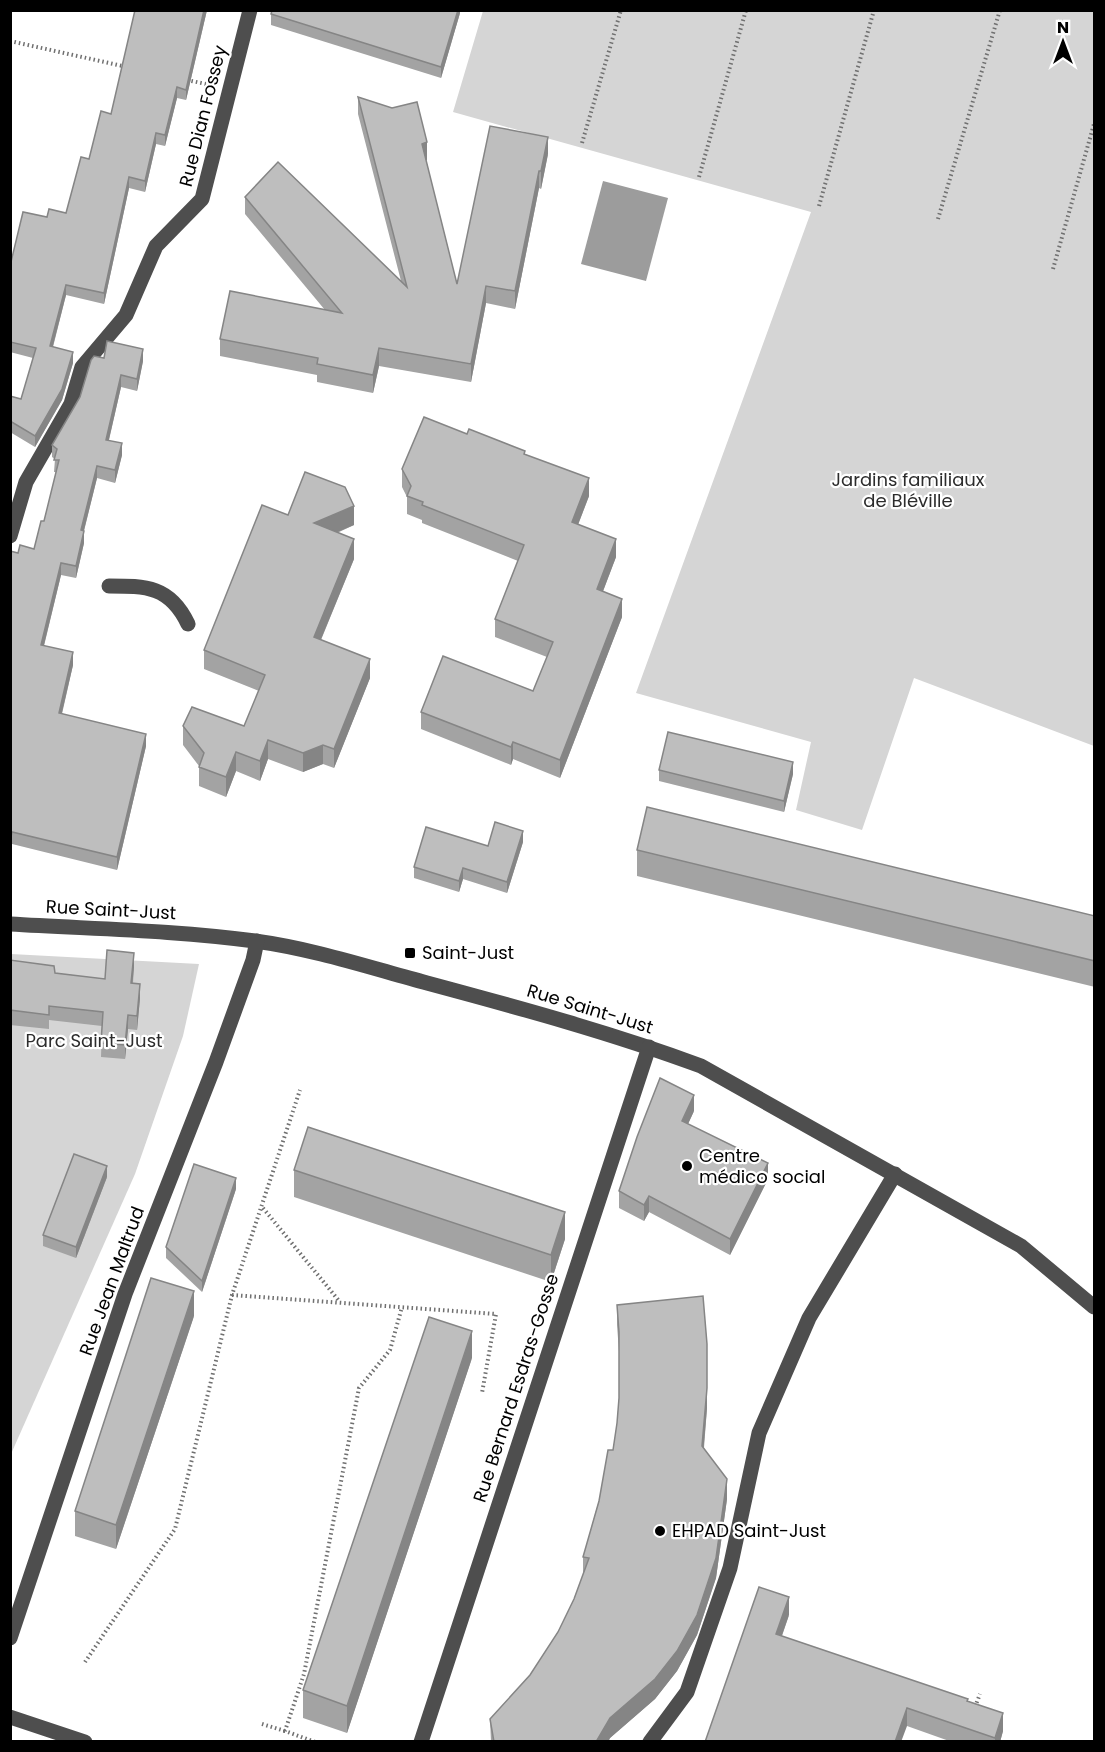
<svg xmlns="http://www.w3.org/2000/svg" width="1105" height="1752" viewBox="0 0 1105 1752" font-family="Poppins,sans-serif">
<rect width="100%" height="100%" fill="#fff"/>
<g fill="#d5d5d5">
<path d="M483,11H1094V746L914,678L862,830L796,810L811,742L636,693L811,212L453,112Z"/>
<path d="M11,954L199,964L183,1036L135,1174L11,1454Z"/>
</g>
<path fill="#9c9c9c" d="M603,181L668,198L646,281L581,264Z"/>
<g fill="none" stroke-linecap="round" stroke-linejoin="round">
<g stroke="#707070" stroke-width="4" stroke-dasharray="1.5 3" stroke-linecap="butt">
<path d="M10,41L127,67"/>
<path d="M187,80L206,84"/>
<path d="M582,143L621,10"/>
<path d="M699,177L746,10"/>
<path d="M819,206L874,10"/>
<path d="M938,219L1000,10"/>
<path d="M1053,269L1094,124"/>
<path d="M263,1208L340,1302"/>
<path d="M232,1295L496,1314L482,1393"/>
<path d="M85,1662L175,1529L232,1295L300,1090"/>
<path d="M975,1707L980,1694"/>
<path d="M262,1724L285,1731"/>
<path d="M315,1742L285,1731L304,1674L359,1388L390,1350L402,1307"/>
</g>
<g stroke="#4e4e4e" stroke-width="15">
<path d="M10,536L26,482L71,404L82,367L126,315L156,246L202,199L250,10"/>
<path d="M109,586C146,586 170,586 188,624"/>
<path d="M10,924C92,929 174,930 255,941C314,949 371,968 427,983C520,1008 612,1033 701,1066L1021,1246L1094,1307"/>
<path d="M10,1638L125,1294L216,1062L253,960L257,941"/>
<path d="M10,1717L85,1742"/>
<path d="M421,1742L649,1047"/>
<path d="M650,1742L687,1692L730,1568L759,1433L809,1318L895,1174"/>
</g>
</g>
<g fill="#a3a3a3">
<path d="M135,10H207L186,100L177,98L165,146L156,144L145,192L129,188L104,304L66,295L53,347L73,363L62,400L35,447L10,432V396L21,399L33,358L10,352V266L47,217L66,213L89,159L111,114Z"/>
<path d="M460,10V13L441,78L271,25V14Z"/>
<path d="M358,97L427,160H426L457,284L548,154L541,189L539,188L515,309L486,303L471,382L379,366L373,393L317,382V375L220,356V339L325,310L245,214V197L401,281L358,114Z"/>
<path d="M104,358L143,361L137,391L121,387L109,440L122,455L115,483L97,478L84,531V543L76,578L61,575L44,646L73,665L62,714L146,746L117,870L12,844L10,853L18,553L34,549L44,521L56,472H54L55,459L52,457V445Z"/>
<path d="M467,434L525,454L589,496L578,525L616,557L603,591L622,617L560,778L513,759L511,765L421,729V712L533,691L547,657L495,637V619L518,561L422,523V520L407,514V497L402,487V469Z"/>
<path d="M288,515L354,525L337,533L354,559L321,640L370,678L334,768L323,764L303,772L268,759L260,781L236,771L226,797L199,786V766L183,745V726H244L259,691L204,669V650Z"/>
<path d="M659,770L793,774L784,812L659,781Z"/>
<path d="M523,842L507,893L463,879L459,892L414,878V867L488,846Z"/>
<path d="M637,850L1095,916V987L637,876Z"/>
<path d="M10,960L55,973L105,979L134,967L133,983L140,998L137,1030L128,1029L125,1059L101,1057L102,1026L49,1020V1029L10,1025Z"/>
<path d="M694,1111L688,1124L768,1179L730,1255L649,1212L644,1221L619,1208V1191Z"/>
<path d="M294,1170L565,1239L551,1282L294,1197Z"/>
<path d="M107,1177L76,1258L43,1246V1235Z"/>
<path d="M236,1189L202,1292L166,1258V1247Z"/>
<path d="M617,1305L707,1408L704,1448L727,1499L716,1578L697,1635L677,1671L655,1699L610,1738L608,1742H491L490,1719L530,1675L558,1632L574,1599L583,1575V1557L613,1450L617,1423L619,1398V1352L617,1325Z"/>
<path d="M194,1316L116,1549L75,1536V1511Z"/>
<path d="M472,1358L347,1733L303,1718V1690Z"/>
<path d="M789,1615L782,1636L968,1701L1003,1731L1000,1742H952L907,1726L705,1742Z"/>
</g>
<g fill="#858585">
<path d="M204,10H207L186,100V90Z"/>
<path d="M458,10H460V13L441,78V67Z"/>
<path d="M177,87V98L165,146V135Z"/>
<path d="M156,133V144L145,192V181Z"/>
<path d="M548,137V154L541,189V171Z"/>
<path d="M427,142V160L422,161V144Z"/>
<path d="M539,171V188L515,309V291Z"/>
<path d="M129,177V188L104,304V293Z"/>
<path d="M66,285V295L50,357V346Z"/>
<path d="M486,286V303L471,382V364Z"/>
<path d="M379,348V366L373,393V375Z"/>
<path d="M143,349V361L137,391V379Z"/>
<path d="M73,352V363L62,400L35,447V436Z"/>
<path d="M121,375V387L106,452V440Z"/>
<path d="M122,443V455L115,483V470Z"/>
<path d="M97,466V478L81,542V530Z"/>
<path d="M589,478V496L572,540V522Z"/>
<path d="M354,506V525L314,542V523Z"/>
<path d="M84,531V543L76,578V566Z"/>
<path d="M354,539V559L314,656V637Z"/>
<path d="M616,539V557L597,607V589Z"/>
<path d="M61,563V575L41,657V645Z"/>
<path d="M622,599V617L560,778V760Z"/>
<path d="M73,652V665L59,725V713Z"/>
<path d="M370,659V678L334,768V749Z"/>
<path d="M146,734V746L117,870V857Z"/>
<path d="M268,740V759L260,781V761Z"/>
<path d="M513,742V759L511,765V747Z"/>
<path d="M323,745V764L303,772V753Z"/>
<path d="M236,752V771L226,797V777Z"/>
<path d="M793,762V774L784,812V801Z"/>
<path d="M523,831V842L507,893V882Z"/>
<path d="M12,832V844L10,853V841Z"/>
<path d="M463,868V879L459,892V881Z"/>
<path d="M134,953V967L131,997V983Z"/>
<path d="M140,984V998L137,1030V1016Z"/>
<path d="M128,1015V1029L125,1059V1045Z"/>
<path d="M694,1095V1111L682,1137V1121Z"/>
<path d="M768,1163V1179L730,1255V1239Z"/>
<path d="M107,1166V1177L76,1258V1247Z"/>
<path d="M236,1178V1189L202,1292V1281Z"/>
<path d="M649,1196V1212L644,1221V1205Z"/>
<path d="M565,1212V1239L551,1282V1255Z"/>
<path d="M194,1291V1316L116,1549V1525Z"/>
<path d="M472,1331V1358L347,1733V1706Z"/>
<path d="M707,1388V1408L702,1466V1446Z"/>
<path d="M727,1479V1499L716,1578L697,1635L677,1671L655,1699L610,1738L608,1742H596Z"/>
<path d="M789,1597V1615L776,1652V1634Z"/>
<path d="M907,1708V1726L901,1742H895Z"/>
<path d="M1003,1713V1731L1000,1742H995V1738Z"/>
</g>
<g fill="#bebebe" stroke="#858585" stroke-width="1.5">
<path d="M135,10H204L186,90L177,87L165,135L156,133L145,181L129,177L104,293L66,285L50,346L73,352L62,389L35,436L10,421V396L21,399L36,348L10,342V266L23,212L47,217L49,209L66,213L81,157L89,159L101,111L111,114Z"/>
<path d="M272,10H458L441,67L271,14Z"/>
<path d="M358,97L392,108L417,102L427,142L422,144L457,284L490,126L548,137L541,171H539L515,291L486,286L471,364L379,348L373,375L317,364L318,358L220,339L230,291L342,313L245,197L278,162L407,287Z"/>
<path d="M107,341L143,349L137,379L121,375L106,440L122,443L115,470L97,466L81,530L84,531L76,566L61,563L41,645L73,652L59,713L146,734L117,857L12,832L10,841V551L18,553L20,545L34,549L41,521H44L59,460H54L57,449L52,445L80,397L91,360L94,356L104,358Z"/>
<path d="M424,417L467,434L469,429L525,451L524,454L589,478L572,522L616,539L597,589L622,599L560,760L513,742L511,747L421,712L443,656L533,691L553,642L495,619L524,545L422,505L423,502L407,496L411,486L402,469Z"/>
<path d="M305,472L345,487L354,506L314,523L354,539L314,637L370,659L334,749L323,745L303,753L268,740L260,761L236,752L226,777L199,767L204,753L183,726L192,707L244,726L265,675L204,650L262,505L288,515Z"/>
<path d="M668,732L793,762L784,801L659,770Z"/>
<path d="M647,807L1095,916V961L637,850Z"/>
<path d="M495,822L523,831L507,882L463,868L459,881L414,867L426,827L488,846Z"/>
<path d="M107,950L134,953L131,983L140,984L137,1016L128,1015L125,1045L101,1043L103,1012L49,1006V1015L10,1010V960L54,966L55,973L105,979Z"/>
<path d="M660,1078L694,1095L682,1121L768,1163L730,1239L649,1196L644,1205L619,1191L637,1137Z"/>
<path d="M308,1127L565,1212L551,1255L294,1170Z"/>
<path d="M74,1154L107,1166L76,1247L43,1235Z"/>
<path d="M194,1164L236,1178L202,1281L166,1247Z"/>
<path d="M151,1278L194,1291L116,1525L75,1511Z"/>
<path d="M703,1296L707,1344V1388L702,1446L727,1479L716,1558L697,1615L677,1651L655,1679L610,1718L596,1742H494L490,1719L530,1675L558,1632L574,1599L589,1558L583,1557L599,1501L608,1450H613L617,1423L619,1398V1332L617,1305Z"/>
<path d="M429,1317L472,1331L347,1706L303,1690Z"/>
<path d="M759,1587L789,1597L776,1634L968,1699L967,1701L1003,1713L995,1738L907,1708L895,1742H705Z"/>
</g>
<g fill="#000" stroke="#fff" stroke-width="2">
<rect x="404" y="947" width="12" height="12" rx="3"/>
<circle cx="687" cy="1166" r="6"/>
<circle cx="660" cy="1531" r="6"/>
</g>
<g text-anchor="middle" stroke-width="4.5" stroke-linejoin="round" paint-order="stroke">
<g font-size="18" fill="#000" stroke="#fff">
<text transform="translate(203 116) rotate(-76)" y="6">Rue Dian Fossey</text>
<text transform="translate(111 910) rotate(3)" y="6">Rue Saint-Just</text>
<text transform="translate(590 1009) rotate(17)" y="6">Rue Saint-Just</text>
<text transform="translate(112 1281) rotate(-70)" y="6">Rue Jean Maltrud</text>
<text transform="translate(516 1388) rotate(-72)" y="6">Rue Bernard Esdras-Gosse</text>
</g>
<g font-size="18" fill="#2c2c2c" stroke="#fff">
<text x="908" y="486">Jardins familiaux<tspan x="908" dy="21">de Bléville</tspan></text>
<text x="94" y="1047">Parc Saint-Just</text>
</g>
<g font-size="18" fill="#000" stroke="#fff" text-anchor="start">
<text x="422" y="959">Saint-Just</text>
<text x="699" y="1162">Centre<tspan x="699" dy="21">médico social</tspan></text>
<text x="672" y="1537">EHPAD Saint-Just</text>
</g>
</g>
<rect width="1105" height="1752" fill="none" stroke="#000000" stroke-width="24"/>
<g transform="translate(1063 42)" stroke="#ffffff" stroke-width="4.5" paint-order="stroke">
<path d="M0-4.5L10 22L0 15L-10 22Z" fill="#000000"/>
<text y="-9" font-size="16" font-weight="bold" text-anchor="middle" fill="#000000">N</text>
</g>
</svg>
